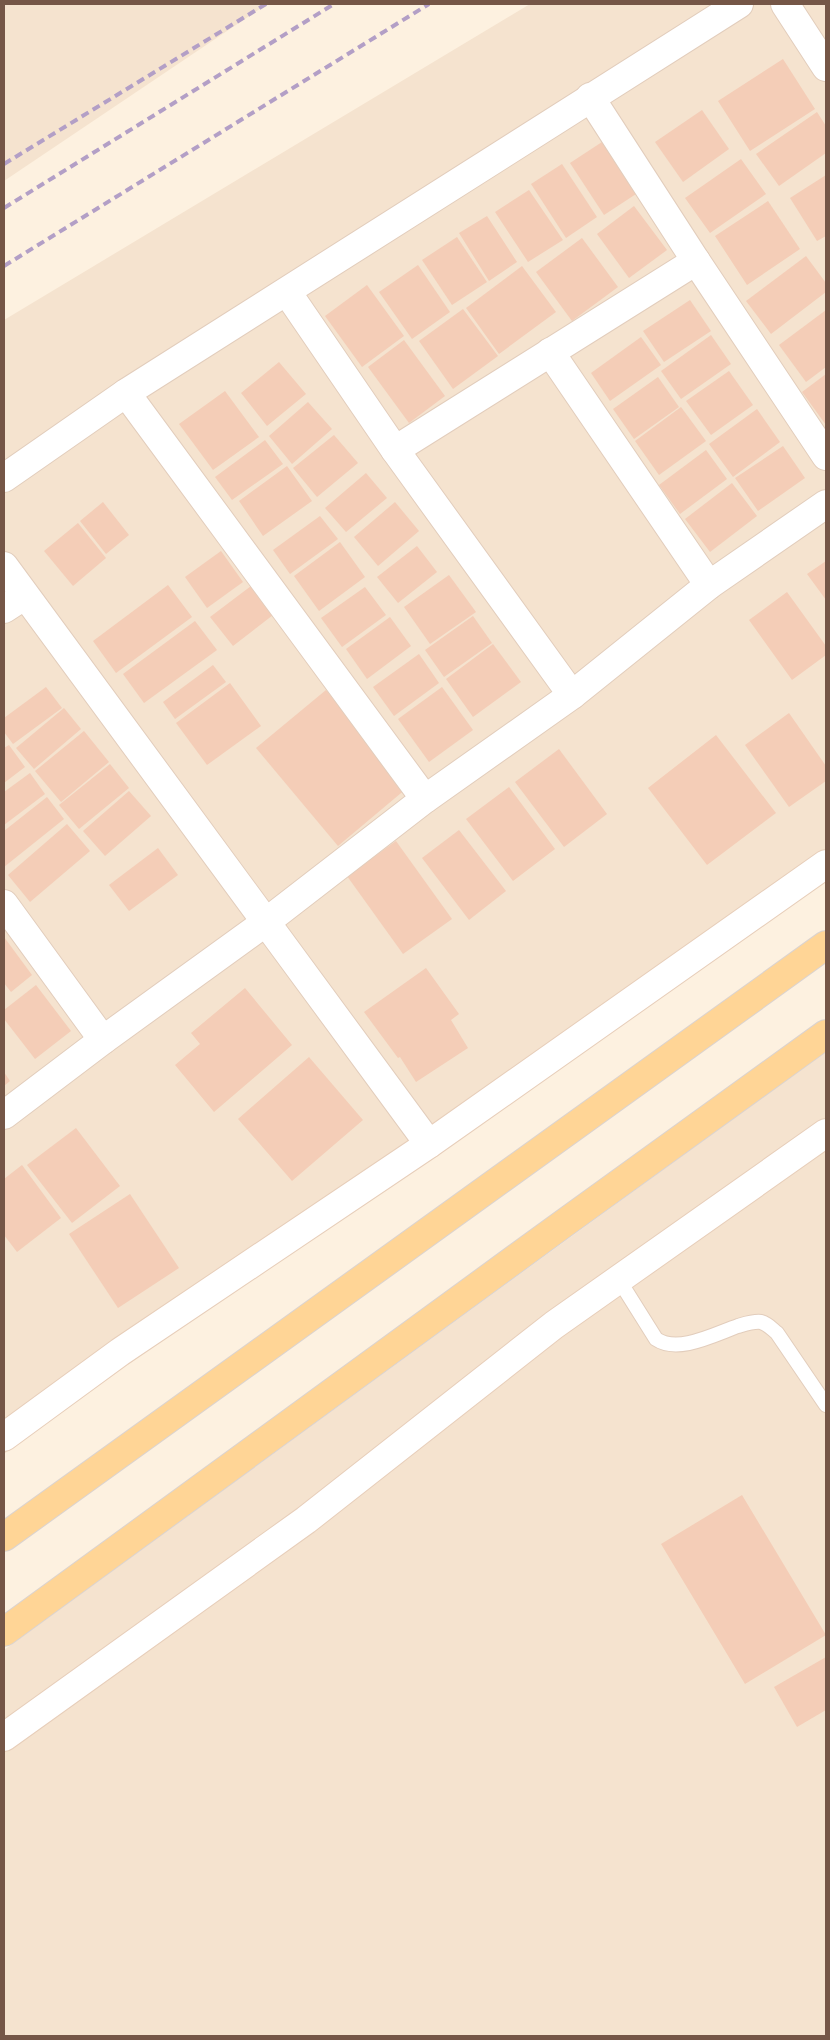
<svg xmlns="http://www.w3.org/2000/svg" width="830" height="2040" viewBox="0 0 830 2040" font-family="Signika,sans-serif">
<rect width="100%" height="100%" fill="#fdf1e0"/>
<g fill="#f5e3cf">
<path d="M4,4H267L4,181Z"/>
<path d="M530,4H826V863L4,1454V320Z"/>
<path d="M826,1051V2036H4V1650Z"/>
</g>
<g fill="#f4cdb7">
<path d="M783,59L815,109L750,151L718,101Z"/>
<path d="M702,110L729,149L683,182L655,142Z"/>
<path d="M817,112L826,126V153L779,186L756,154Z"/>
<path d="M602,142L636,194L604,215L570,163Z"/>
<path d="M741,159L766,194L710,233L685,198Z"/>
<path d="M562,164L597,217L566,238L531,184Z"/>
<path d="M826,175V236L817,241L790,198Z"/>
<path d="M529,190L563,240L528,262L495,212Z"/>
<path d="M768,201L800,249L747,285L715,236Z"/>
<path d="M634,206L667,250L629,278L597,234Z"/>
<path d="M487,216L517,262L489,281L459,233Z"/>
<path d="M457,237L487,282L452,305L422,260Z"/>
<path d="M582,238L618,287L572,321L536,272Z"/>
<path d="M806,256L826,283V292L771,334L746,301Z"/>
<path d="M418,265L450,312L412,339L379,292Z"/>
<path d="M522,266L556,312L499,354L466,308Z"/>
<path d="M367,285L404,336L362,367L325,316Z"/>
<path d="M690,300L711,331L664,362L643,331Z"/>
<path d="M463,309L498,356L453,389L419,341Z"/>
<path d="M826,310V367L806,382L779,345Z"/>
<path d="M711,335L731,364L681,399L661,371Z"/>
<path d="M641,337L661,365L610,401L591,373Z"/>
<path d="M404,340L445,396L409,423L368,367Z"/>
<path d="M279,362L306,394L267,426L241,393Z"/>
<path d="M729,371L753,405L711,435L686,401Z"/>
<path d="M826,374V425L802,392Z"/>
<path d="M658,377L679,407L634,439L613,409Z"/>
<path d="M225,391L259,437L213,470L179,424Z"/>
<path d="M308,402L332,429L292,464L269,436Z"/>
<path d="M681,407L706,441L659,475L635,441Z"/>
<path d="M757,409L780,442L733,477L709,444Z"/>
<path d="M334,435L358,463L317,497L293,468Z"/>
<path d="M265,440L283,464L232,500L215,477Z"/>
<path d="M783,446L805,478L758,511L735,478Z"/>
<path d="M706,450L727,479L680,514L659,485Z"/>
<path d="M287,466L312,501L263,536L239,501Z"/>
<path d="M366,473L387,498L346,532L325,508Z"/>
<path d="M732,483L757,516L710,552L685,519Z"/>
<path d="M103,502L129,535L106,554L80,521Z"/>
<path d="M395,502L419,531L378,566L354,537Z"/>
<path d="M320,516L338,539L290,574L273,550Z"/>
<path d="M78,523L106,558L73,586L44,551Z"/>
<path d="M340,542L365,577L319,611L294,576Z"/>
<path d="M417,546L437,572L398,603L377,577Z"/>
<path d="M221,551L243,582L207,608L185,577Z"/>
<path d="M826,561V600L807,574Z"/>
<path d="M449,575L476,612L430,644L404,607Z"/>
<path d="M168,585L192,617L116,673L93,641Z"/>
<path d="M251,586L273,615L233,646L210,617Z"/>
<path d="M365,587L386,615L342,647L321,618Z"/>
<path d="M787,592L826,646V655L792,680L749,620Z"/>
<path d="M473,616L492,643L444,677L425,650Z"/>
<path d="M390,617L411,646L367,679L346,649Z"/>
<path d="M195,621L217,650L144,703L123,674Z"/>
<path d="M493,644L521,682L473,717L446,679Z"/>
<path d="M419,654L439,683L394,716L373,687Z"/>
<path d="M213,665L226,682L175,719L163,702Z"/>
<path d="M230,683L261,726L207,765L176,723Z"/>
<path d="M46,687L62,708L13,744L4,732V718Z"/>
<path d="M442,687L473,730L429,762L398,719Z"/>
<path d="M326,690L407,788L338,846L256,748Z"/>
<path d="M64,708L81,729L34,769L16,748Z"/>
<path d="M789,713L826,766V781L789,807L745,745Z"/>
<path d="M84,731L109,762L61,802L35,771Z"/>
<path d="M716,735L776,813L707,865L648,788Z"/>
<path d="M9,745L25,767L4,783V748Z"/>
<path d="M559,749L607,814L564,847L515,782Z"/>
<path d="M110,764L129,788L79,829L59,805Z"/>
<path d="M30,773L45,794L4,825V792Z"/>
<path d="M509,787L555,849L513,881L466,819Z"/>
<path d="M129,791L151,816L105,856L83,831Z"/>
<path d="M47,797L64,819L4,867V831Z"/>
<path d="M67,824L90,851L30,902L8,875Z"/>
<path d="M459,830L506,891L469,920L422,858Z"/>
<path d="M396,841L452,919L403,954L347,876Z"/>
<path d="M158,848L178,875L129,911L109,885Z"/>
<path d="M4,937L32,975L11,992L4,983Z"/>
<path d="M426,968L459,1014L451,1020L468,1048L416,1082L400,1057L398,1058L364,1012Z"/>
<path d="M36,985L71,1031L35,1059L4,1019V1010Z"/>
<path d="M245,988L292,1045L214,1112L175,1065L200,1044L191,1033Z"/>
<path d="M309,1057L363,1120L292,1181L238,1119Z"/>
<path d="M4,1072L10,1081L4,1086Z"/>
<path d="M76,1128L120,1186L72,1223L27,1165Z"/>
<path d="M22,1165L61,1218L17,1252L4,1235V1179Z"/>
<path d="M130,1194L179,1268L118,1308L69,1234Z"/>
<path d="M742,1495L826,1635L745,1684L661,1544Z"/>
<path d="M826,1657V1710L797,1727L774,1687Z"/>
</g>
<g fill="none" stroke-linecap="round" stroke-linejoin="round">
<defs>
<path id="lane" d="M619,1280L656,1339C678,1354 715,1334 738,1326C745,1324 754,1321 761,1322C768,1324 772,1329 777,1333L826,1405"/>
<g id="street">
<path d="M785,4L826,67"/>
<path d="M590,97L696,261L826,456"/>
<path d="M287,292L395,450L572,695"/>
<path d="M550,352L709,585"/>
<path d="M126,393L425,799"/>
<path d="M395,450L696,261"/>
<path d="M4,478L126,393L739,4"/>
<path d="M4,566L429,1144"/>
<path d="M4,609L24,596"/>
<path d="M4,904L103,1040"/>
<path d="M4,1115L103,1040L266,922L425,799L572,695L709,585L826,504"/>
</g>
<g id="secondary">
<path d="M4,1437L120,1352L429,1144L826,864"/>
<path d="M4,1737L306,1520L554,1325L826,1133"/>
</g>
<g id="primary">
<path d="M4,1537L826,945"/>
<path d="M4,1632L563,1224L826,1034"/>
</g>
</defs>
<use href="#lane" stroke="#e2cdbc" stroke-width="16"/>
<use href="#street" stroke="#e2cdbc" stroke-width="30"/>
<use href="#secondary" stroke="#e7ceba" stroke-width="30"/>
<use href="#primary" stroke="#dbd3cf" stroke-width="30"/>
<use href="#lane" stroke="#fff" stroke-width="14"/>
<use href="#street" stroke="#fff" stroke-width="28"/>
<use href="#secondary" stroke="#fff" stroke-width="28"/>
<use href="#primary" stroke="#ffd596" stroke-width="28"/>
<g stroke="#b39fc6" stroke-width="4" stroke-dasharray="8 5" stroke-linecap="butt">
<path d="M4,164L266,4"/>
<path d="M4,208L334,4"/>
<path d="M4,266L429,4"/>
</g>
</g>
<rect width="830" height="2040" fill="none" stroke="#755647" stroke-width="10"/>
</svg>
